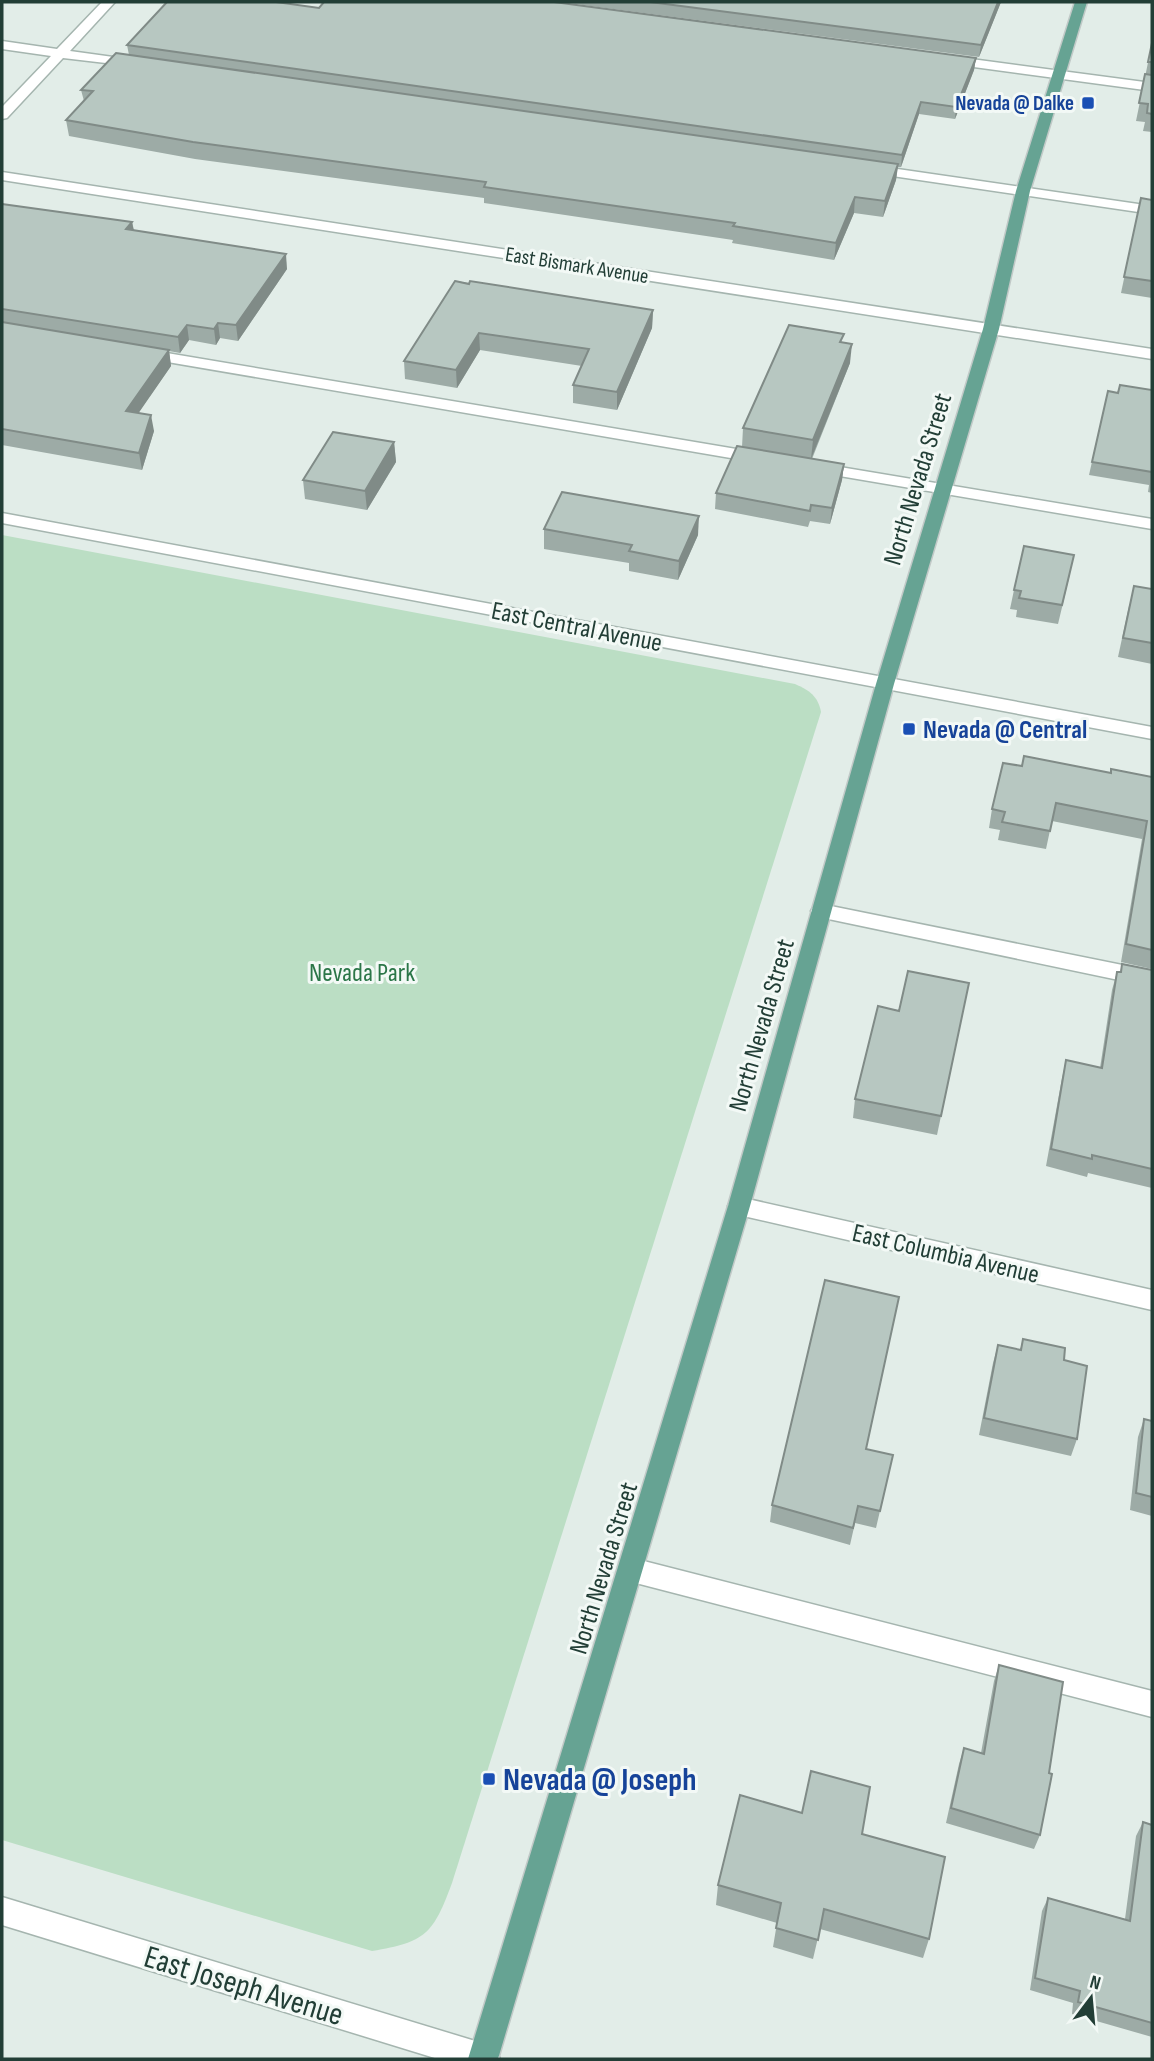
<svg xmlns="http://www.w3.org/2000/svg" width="1154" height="2061" viewBox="0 0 1154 2061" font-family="'Sofia Sans Condensed',sans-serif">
<rect width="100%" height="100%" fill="#e2ede8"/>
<path fill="#bbdec4" d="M2,535L795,684C809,690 818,696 821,712L452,1883C433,1934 426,1942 372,1951L2,1840Z"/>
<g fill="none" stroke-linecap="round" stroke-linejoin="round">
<defs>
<g id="minor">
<path d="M102,2H115L70,51L135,60L142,64L140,67L63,58L7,118L2,119V107L51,56L2,49V41L57,49Z"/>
<path d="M949,56L1152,83V91L944,63V57Z"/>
<path d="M870,165L1152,206V214L865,172V166Z"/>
<path d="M2,172L1152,349V359L2,180Z"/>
<path d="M143,349L760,453L768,458L760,463L138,357L135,354L138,351Z"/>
<path d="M816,463L1152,519V529L810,471L808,468Z"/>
<path d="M2,513L1152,727V739L2,523Z"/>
<path d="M821,904L1152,971V987L814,916L811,911L814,906Z"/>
<path d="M739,1197L1152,1290V1310L739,1215L731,1212L728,1206L731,1200Z"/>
<path d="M632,1558L1152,1691V1717L632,1582L623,1578L619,1570L623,1562Z"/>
<path d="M2,1897L485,2044L495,2049L500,2059H438L2,1925Z"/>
</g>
<path id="major" d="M1075,2H1087L1030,191L999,329L894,684L750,1206L498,2059H468L728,1206L876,684L983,329L1016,191Z"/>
</defs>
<use href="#minor" stroke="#a5b5af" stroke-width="3"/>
<use href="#major" stroke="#c1c9c7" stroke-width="3"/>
<use href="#minor" fill="#fff" fill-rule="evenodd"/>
<use href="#major" fill="#66a393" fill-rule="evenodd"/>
</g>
<g fill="#9daba6">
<path d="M560,2H1001L979,57Z"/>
<path d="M319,8L976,58L974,70L955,119L919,114L901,167H898L896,180L883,217L854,213L834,260L732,243L733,240L484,203V198L195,159L69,136L66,120L84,101L81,90L129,55L127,45Z"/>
<path d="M1152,43V132L1143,131L1145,122L1136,121Z"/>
<path d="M1141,198L1152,200V298L1121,293Z"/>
<path d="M2,204L132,222L134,230L287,269L238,341L220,338L216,345L189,340L180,353L169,351L171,366L138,413L154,431L142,470L2,445Z"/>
<path d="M455,281L653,310L652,328L617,410L573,403V385L582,366L480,350L457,388L405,379L404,361Z"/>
<path d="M843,343L850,363L812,459L844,464L842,480L830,524L810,521L808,527L715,509L716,493L742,447L743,428Z"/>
<path d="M1152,390V493L1148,492L1149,485L1089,475L1108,391L1118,393Z"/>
<path d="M394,442L396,462L367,510L305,499L303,480Z"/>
<path d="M544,529L698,535L678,580L629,571V563L544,549Z"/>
<path d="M1070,574L1058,624L1016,617L1017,610L1010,609L1014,590Z"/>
<path d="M1152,589V664L1118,657L1129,606Z"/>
<path d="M1022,766L1111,773L1152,777V969L1121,962L1142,839L1052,821L1046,849L998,840L1000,830L989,828L992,809Z"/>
<path d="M1122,964L1152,970V1188L1088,1173L1087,1177L1046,1166L1062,1078L1066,1060L1100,1068L1112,990L1117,972H1120Z"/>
<path d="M969,983L937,1135L853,1118L855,1099L899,1011Z"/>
<path d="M1023,1339L1064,1360L1077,1439L1071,1456L979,1435L993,1363L998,1345L1020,1350Z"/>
<path d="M1144,1419L1152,1421V1516L1130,1510L1138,1437Z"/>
<path d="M866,1449L893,1455L876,1528L855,1523L850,1545L770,1522L772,1505Z"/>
<path d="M999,1665L1040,1835L1034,1849L946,1823L959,1764L964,1748L981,1753L994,1681Z"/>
<path d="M1143,1822L1152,1825V2037L1072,2014L1073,2003L1030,1990L1042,1911L1048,1898L1125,1919L1136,1836Z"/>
<path d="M862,1834L929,1939L923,1958L820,1929L813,1959L773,1947L777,1923L716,1905L718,1885Z"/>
</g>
<g fill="#808b87">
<path d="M998,2H1001L979,57L981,45Z"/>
<path d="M976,58L974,70L955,119L956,107Z"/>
<path d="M921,102L919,114L901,167L902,155Z"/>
<path d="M898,164L896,180L883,217L885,201Z"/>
<path d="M855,197L854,213L834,260L836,243Z"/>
<path d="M132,222L135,238L126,229Z"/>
<path d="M286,254L287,269L238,341L236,325Z"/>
<path d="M653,310L652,328L617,410V392Z"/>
<path d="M218,323L220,338L216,345L214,329Z"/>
<path d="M187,325L189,340L180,353L178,337Z"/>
<path d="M479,333L480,350L457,388L456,370Z"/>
<path d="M852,344L850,363L811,459L813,440Z"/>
<path d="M169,350L171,366L129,427L126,411Z"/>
<path d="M151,415L154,431L142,470L139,453Z"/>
<path d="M394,442L396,462L367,510L365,491Z"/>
<path d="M844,464L842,480L830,524L832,508Z"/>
<path d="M699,516L698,535L678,580L679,561Z"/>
</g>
<g fill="#b7c7c1" stroke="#808b87" stroke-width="2">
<path d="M167,2H276L319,8L324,2H554L976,58L956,107L921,102L902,155L127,45Z"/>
<path d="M650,2H998L981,45Z"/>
<path d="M1152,43V62H1148Z"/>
<path d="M116,53L898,164L885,201L855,197L836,243L733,226L735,223L484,187L486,182L193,142L66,120L93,91L81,90Z"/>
<path d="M1145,74L1152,75V114L1147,113L1148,104L1139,103Z"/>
<path d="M1141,198L1152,200V281L1124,277Z"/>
<path d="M2,204L132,222L126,229L286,254L236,325L218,323L214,329L187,325L178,337L2,309Z"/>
<path d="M455,281L469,284L470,281L653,310L617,392L573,385L589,349L479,333L456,370L404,361Z"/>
<path d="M2,322L169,350L126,411L151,415L139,453L2,429Z"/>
<path d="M789,325L844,334L840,342L852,344L813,440L743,428Z"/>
<path d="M1120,385L1152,390V472L1092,462L1108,391L1118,393Z"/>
<path d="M333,432L394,442L365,491L303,480Z"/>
<path d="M737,446L844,464L832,508L811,505L810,511L716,493Z"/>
<path d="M562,492L699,516L679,561L629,551L632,545L544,529Z"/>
<path d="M1024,546L1074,555L1062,605L1019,598L1021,591L1014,590Z"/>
<path d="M1134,586L1152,589V643L1123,638Z"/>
<path d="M1024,756L1111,773V769L1152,777V950L1126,944L1147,821L1056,803L1050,831L1002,822L1005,812L992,809L1003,763L1022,766Z"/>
<path d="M1122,964L1152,970V1169L1092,1155V1159L1051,1149L1066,1060L1102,1068L1117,972H1121Z"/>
<path d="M908,971L969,983L941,1116L855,1099L878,1006L899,1011Z"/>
<path d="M825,1280L899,1297L866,1449L893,1455L880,1511L858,1506L853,1528L772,1505Z"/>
<path d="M1023,1339L1065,1348L1064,1360L1087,1366L1077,1439L984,1418L998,1345L1021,1350Z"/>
<path d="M1144,1419L1152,1421V1497L1136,1493Z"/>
<path d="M999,1665L1063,1682L1049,1773L1052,1774L1040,1835L951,1808L964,1748L984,1754Z"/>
<path d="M811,1771L870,1787L862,1834L945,1857L929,1939L824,1909L818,1940L776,1928L781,1903L718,1885L740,1795L802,1813Z"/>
<path d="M1143,1822L1152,1825V2023L1078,2002L1080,1991L1035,1978L1048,1898L1130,1921Z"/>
</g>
<g fill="#1a4fb4" stroke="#f3f9f6" stroke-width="2.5">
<rect x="1081" y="96" width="14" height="14" rx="3.5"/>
<rect x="902" y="722" width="14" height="14" rx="3.5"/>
<rect x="482" y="1772" width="14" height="14" rx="3.5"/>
</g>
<g text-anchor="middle" stroke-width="6" stroke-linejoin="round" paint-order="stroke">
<g font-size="21" font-weight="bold" fill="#164399" stroke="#f3f9f6" text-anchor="end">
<text x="1074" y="110">Nevada @ Dalke</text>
</g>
<g font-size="21" fill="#223e36" stroke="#f3f9f6">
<text transform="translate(577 265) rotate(9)" y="7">East Bismark Avenue</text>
</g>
<g font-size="26" fill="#223e36" stroke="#f3f9f6">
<text transform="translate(917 479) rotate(-73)" y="9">North Nevada Street</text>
<text transform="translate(577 626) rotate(11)" y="9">East Central Avenue</text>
<text transform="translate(761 1025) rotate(-74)" y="9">North Nevada Street</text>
<text transform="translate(946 1253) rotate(13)" y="9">East Columbia Avenue</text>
<text transform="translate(603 1568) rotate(-73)" y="9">North Nevada Street</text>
</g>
<g font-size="26" font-weight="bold" fill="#164399" stroke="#f3f9f6" text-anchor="start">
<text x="923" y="738">Nevada @ Central</text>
</g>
<g font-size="26" fill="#2b7648" stroke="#f3f9f6">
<text x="362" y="981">Nevada Park</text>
</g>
<g font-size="32" font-weight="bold" fill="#164399" stroke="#f3f9f6" text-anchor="start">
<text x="503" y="1790">Nevada @ Joseph</text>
</g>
<g font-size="32" fill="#223e36" stroke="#f3f9f6">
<text transform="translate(244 1985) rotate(17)" y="11">East Joseph Avenue</text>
</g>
</g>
<rect width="1154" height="2061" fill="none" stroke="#223e36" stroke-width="7"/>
<g transform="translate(1091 1998) rotate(16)" stroke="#f3f9f6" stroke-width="5" paint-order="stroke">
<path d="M0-5L12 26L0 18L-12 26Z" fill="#223e36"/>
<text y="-10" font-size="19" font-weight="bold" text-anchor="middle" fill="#223e36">N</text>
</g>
</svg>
